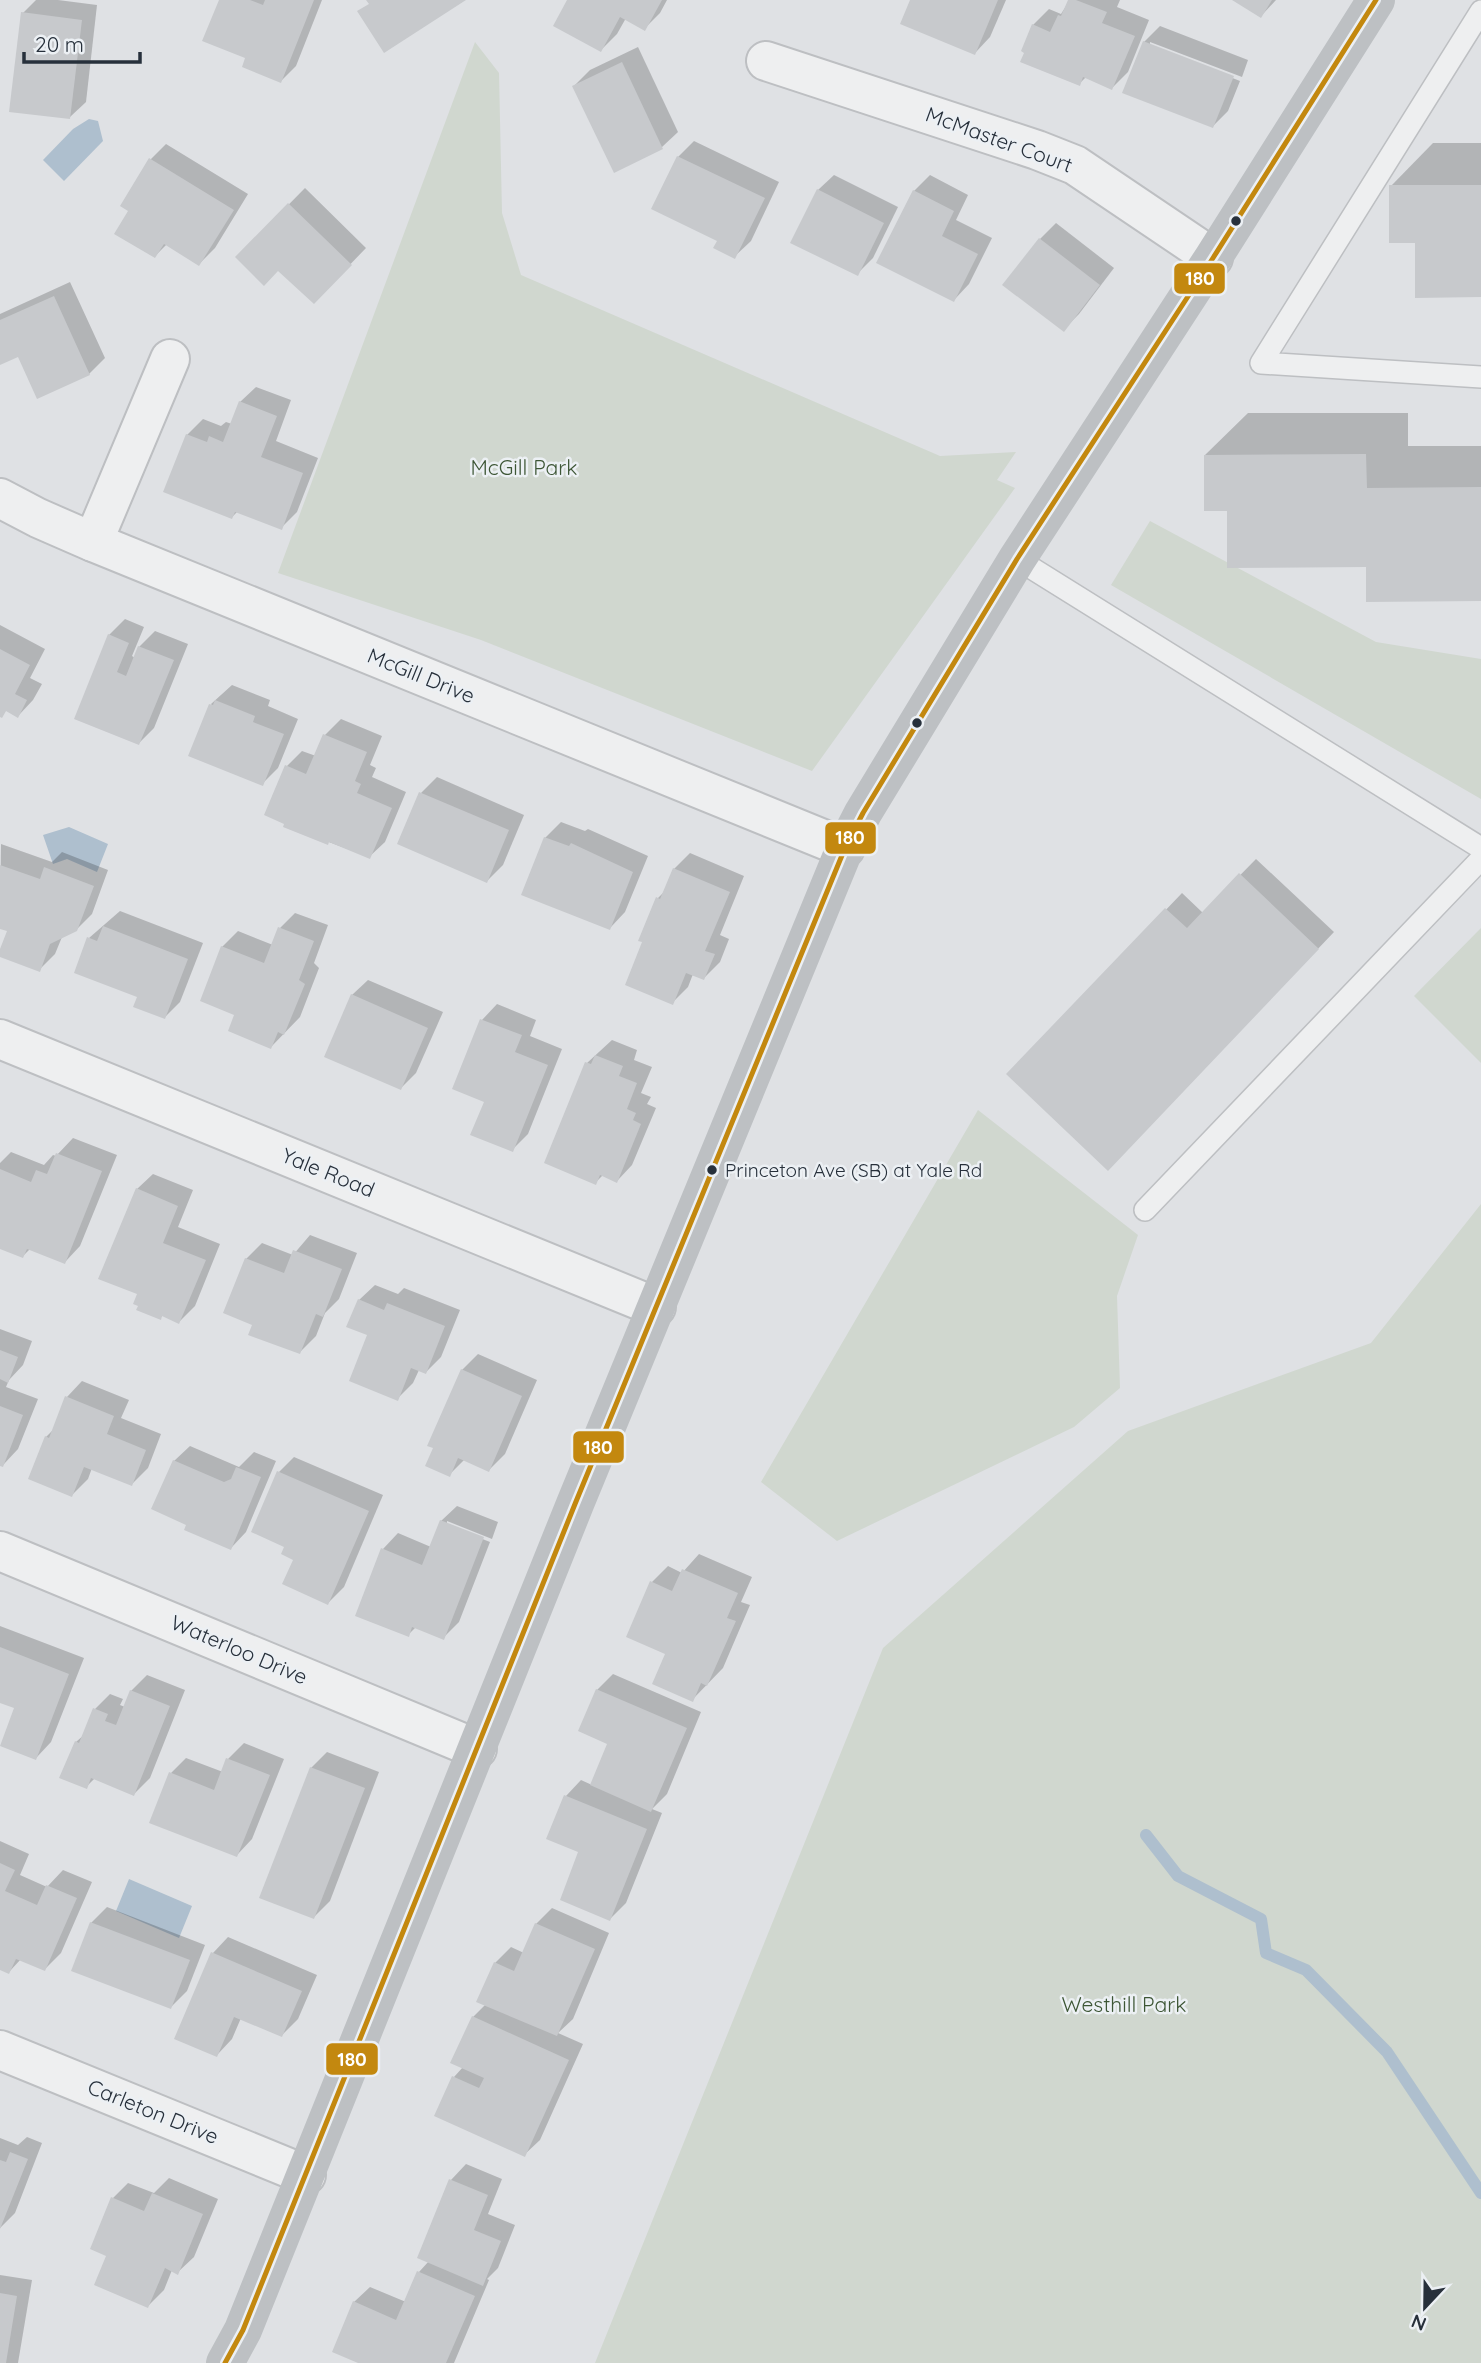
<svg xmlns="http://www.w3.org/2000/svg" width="1481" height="2363" viewBox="0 0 1481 2363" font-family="Quicksand,sans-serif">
<rect width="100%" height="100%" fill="#dfe1e4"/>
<g fill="#d0d7cf">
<path d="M475,42L499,73L502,213L521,275L940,456L1016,452L997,480L1015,488L812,771L481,640L278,573Z"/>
<path d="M1150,521L1376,642L1481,659V799L1111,585Z"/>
<path d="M1481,928V1063L1414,996Z"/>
<path d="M978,1110L1138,1235L1117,1296L1120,1388L1074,1427L837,1541L761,1482Z"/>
<path d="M1481,1204V2363H595L883,1648L1128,1431L1371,1343Z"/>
</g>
<g fill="#aebfce">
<path d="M89,119L98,121L103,141L64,181L43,160L73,129Z"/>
<path d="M69,827L108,844L97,872L67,859L53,864L43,835Z"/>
<path d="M129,1879L192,1906L179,1938L116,1911Z"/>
</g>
<g fill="#0003">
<path d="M36,0H58L97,5L86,102L70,117L23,13Z"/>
<path d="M221,0H322L296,66L281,81L247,57Z"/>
<path d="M569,0H667L660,13L644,29L626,18L617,34L601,50Z"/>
<path d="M912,0H1006L990,37L975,53Z"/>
<path d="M1070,0H1120L1117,7L1149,20L1128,72L1112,88L1086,77L1079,84L1033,25L1049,9L1061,14Z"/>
<path d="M1235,0H1276L1261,16Z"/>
<path d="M1160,26L1248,60L1242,77L1150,42V45L1240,81L1228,111L1213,126L1144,42Z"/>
<path d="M638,47L678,132L662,147L615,170L574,86L590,70Z"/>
<path d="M694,141L779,182L751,241L735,256L719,240L678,157Z"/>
<path d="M1433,143H1481V296L1417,241L1391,186Z"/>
<path d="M166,144L248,194L215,248L199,264L167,244L155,256L130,211L150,160Z"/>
<path d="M834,175L898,207L873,258L857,274L818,190Z"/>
<path d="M930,175L968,195L956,220L992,238L969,284L954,300L914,191Z"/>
<path d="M305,188L366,248L314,302L279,268L237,257Z"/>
<path d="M1056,223L1114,268L1079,314L1063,330L1040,239Z"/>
<path d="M70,282L105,358L89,374L19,354L0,360V314Z"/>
<path d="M256,387L291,400L276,441L318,458L297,512L281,528L238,511L232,517L187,435L203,419L221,426L226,422L232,424L240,402Z"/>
<path d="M1248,413H1408V446H1481V600L1367,565L1229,509L1205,455Z"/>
<path d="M125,619L144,627L132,656L135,658L139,647L155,631L188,644L154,728L139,743L76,718L109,635Z"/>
<path d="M0,625L45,649L30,678L42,684L33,700L18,716L7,710L0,715Z"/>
<path d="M232,685L270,700L268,706L298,719L278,768L262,784L211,704Z"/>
<path d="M341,719L382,736L370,765L376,768L372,777L406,792L385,842L369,857L286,826L287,766L302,751L316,756L325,735Z"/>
<path d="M437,777L524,815L503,865L487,881L421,793Z"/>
<path d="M561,822L585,831L588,829L648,856L625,912L610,928L545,838Z"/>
<path d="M1,844L52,862L62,852L108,870L92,914L76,930L62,937L55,954L39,970L0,956L9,930L0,927Z"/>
<path d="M690,853L744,876L720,935L729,939L720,962L704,978L693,974L688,987L672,1003L644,941L641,940L658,898L666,890L674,869Z"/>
<path d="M1256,859L1334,932L1124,1153L1009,1074L1182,893L1203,913Z"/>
<path d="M120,911L203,943L180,1002L165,1017L139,997L89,938Z"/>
<path d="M295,913L328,925L314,963L319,968L300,1017L271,1047L237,1014L222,947L238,931L273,945L280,928Z"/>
<path d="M368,980L443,1012L416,1073L401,1088L352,995Z"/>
<path d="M497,1004L536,1020L530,1036L562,1049L528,1134L512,1150L486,1101L482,1020Z"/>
<path d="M612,1040L637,1050L634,1060L652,1067L641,1093L651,1097L647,1104L656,1108L632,1165L617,1181L603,1175L595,1183L587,1063Z"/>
<path d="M73,1138L117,1155L80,1246L65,1262L31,1248L23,1256L0,1247V1163L11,1152L44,1165L53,1155L56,1156Z"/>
<path d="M153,1174L193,1190L178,1227L220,1244L195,1306L179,1322L163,1315L160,1318L139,1293L137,1189Z"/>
<path d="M310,1235L357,1253L339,1299L325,1313L316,1336L300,1352L254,1324L246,1259L262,1243L293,1255Z"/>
<path d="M375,1285L398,1294L404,1288L460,1310L441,1357L426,1372L419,1370L413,1383L397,1399L369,1334L359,1300Z"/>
<path d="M0,1329L32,1341L23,1365L9,1380L6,1387L38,1399L18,1449L3,1465L0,1464Z"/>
<path d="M478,1354L537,1380L505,1454L489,1470L465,1459L450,1474L462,1370Z"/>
<path d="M82,1381L129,1400L121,1418L161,1434L148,1468L132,1484L92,1468L88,1479L72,1495L46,1437L54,1429L67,1397Z"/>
<path d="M190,1446L239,1467L254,1452L276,1461L246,1532L231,1548L188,1524L174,1461Z"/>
<path d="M294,1457L383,1495L344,1587L328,1603L287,1546L279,1472Z"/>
<path d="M457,1506L498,1522L492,1539L447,1521V1525L490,1542L459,1622L443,1638L416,1627L408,1635L383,1549L398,1533L431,1547L441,1521Z"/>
<path d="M699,1554L752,1577L741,1602L750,1605L723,1668L692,1700L667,1653L652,1582L668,1566L682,1573Z"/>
<path d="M0,1626L84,1658L51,1742L36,1758L16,1707L0,1701Z"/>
<path d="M613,1674L701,1712L667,1794L652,1809L662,1813L626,1903L610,1919L581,1851L566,1796L581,1780L592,1785L610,1743L597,1690Z"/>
<path d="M147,1675L185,1690L150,1778L134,1794L95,1778L86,1787L76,1742L85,1734L95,1709L110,1694L123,1699L120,1705L125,1707L131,1691Z"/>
<path d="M244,1743L284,1759L252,1839L237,1855L171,1773L186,1758L223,1772L228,1759Z"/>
<path d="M327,1752L379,1772L330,1901L314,1917L311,1768Z"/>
<path d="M0,1841L29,1854L20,1875L47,1887L63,1870L92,1882L61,1953L45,1969L21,1959L9,1972L0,1968Z"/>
<path d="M107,1907L205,1945L187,1991L171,2007L91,1923Z"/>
<path d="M552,1908L609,1933L573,2019L558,2033L583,2044L540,2140L524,2155L454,2077L463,2067L473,2017L486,2004L495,1963L511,1947L524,1953L536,1924Z"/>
<path d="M228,1937L317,1975L298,2019L282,2035L241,2018L232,2039L217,2055L213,1953Z"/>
<path d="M27,2137L42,2143L15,2213L0,2228V2138L18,2145Z"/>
<path d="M466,2164L502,2179L488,2214L515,2225L498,2268L487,2279L489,2280L454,2363H362L354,2302L370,2287L406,2302L419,2272L429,2261L451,2180Z"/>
<path d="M169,2178L218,2199L194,2257L178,2272L172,2270L164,2290L148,2306L108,2255L113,2198L128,2183L154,2193Z"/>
<path d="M0,2275L32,2280L18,2363H0Z"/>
</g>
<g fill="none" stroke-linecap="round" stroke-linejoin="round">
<path stroke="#aebfce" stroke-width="12" d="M1146,1835L1178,1876L1261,1919L1266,1953L1306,1970L1387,2052L1481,2193"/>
</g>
<g fill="#c7c9cc">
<path d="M219,0H250L263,5L265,0H314L281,83L242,67L245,58L202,41Z"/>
<path d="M366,0H466L384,53L357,11L369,4Z"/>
<path d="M567,0H662L645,31L620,17L601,52L553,26Z"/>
<path d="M910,0H998L975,55L900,24Z"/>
<path d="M1068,0H1076L1107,12L1102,23L1135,36L1112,90L1083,77L1080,86L1020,62L1024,53L1021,51L1032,24L1050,32L1058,15L1061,16Z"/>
<path d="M1232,0H1272L1261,18Z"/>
<path d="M21,12L82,20L70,119L9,112Z"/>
<path d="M1143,41L1234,76L1213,128L1122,93Z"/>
<path d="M622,62L663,149L614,173L572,86Z"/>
<path d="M677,156L765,198L735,259L713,248L717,241L651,209Z"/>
<path d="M149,158L234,210L199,266L164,244L155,258L114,234L128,211L120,206Z"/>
<path d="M1389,185H1481V297L1415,298V243H1389Z"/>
<path d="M817,189L884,223L858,276L790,243Z"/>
<path d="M913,190L954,211L942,236L978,254L954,302L876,263Z"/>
<path d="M288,203L352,265L314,304L278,271L264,286L235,257Z"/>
<path d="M1039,238L1100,285L1064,332L1002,285Z"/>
<path d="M54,296L90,375L37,399L18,357L0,365V320Z"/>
<path d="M239,401L277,416L261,457L303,473L282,530L235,512L232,519L163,492L186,434L207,442L209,436L223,442Z"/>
<path d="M1366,454L1367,488L1481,487V601L1366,602V567L1227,568V511H1204V455Z"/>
<path d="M108,634L129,643L117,672L126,676L138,646L174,660L139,745L74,719Z"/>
<path d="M0,649L30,665L15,694L27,700L18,718L6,711L2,718L0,717Z"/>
<path d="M215,700L255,716L253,722L284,734L263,786L188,756L209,704L213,705Z"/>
<path d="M323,734L367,752L355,781L361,784L357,793L392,808L370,859L329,842L328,845L283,827L284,824L264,815L285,765L306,774Z"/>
<path d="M419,792L509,830L487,883L397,844Z"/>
<path d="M544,837L569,846L571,843L633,872L610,930L521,895Z"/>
<path d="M0,865L40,879L44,867L94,886L77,931L50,944L40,972L0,957V949L7,931L0,929Z"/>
<path d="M673,868L730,892L705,951L715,954L704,980L686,973L673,1005L625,985L642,942L638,941L656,897L660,899Z"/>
<path d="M1239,873L1319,949L1108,1171L1006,1074L1165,908L1187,928Z"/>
<path d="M103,926L188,959L165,1019L133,1007L137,997L74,973L87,937L97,941Z"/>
<path d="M278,927L314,941L299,980L305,984L284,1035L278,1032L271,1049L228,1031L234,1015L200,1001L221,946L264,963Z"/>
<path d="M351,994L428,1028L401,1090L324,1057Z"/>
<path d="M480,1019L522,1035L515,1052L548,1065L513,1152L470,1135L484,1102L452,1089Z"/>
<path d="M595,1055L623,1066L619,1076L637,1083L627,1109L636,1113L633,1120L641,1124L617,1183L600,1175L596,1185L544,1163L585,1062L591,1064Z"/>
<path d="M56,1153L102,1171L65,1264L27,1249L23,1258L0,1249V1169L31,1182L36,1170L47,1174Z"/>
<path d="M136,1188L178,1206L163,1243L206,1260L179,1324L162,1316L161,1320L136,1310L138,1306L133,1304L137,1294L98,1279Z"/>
<path d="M293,1250L342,1269L323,1317L316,1314L300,1354L248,1335L252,1325L223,1313L245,1258L284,1273Z"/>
<path d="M358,1299L384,1310L387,1303L445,1326L426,1374L411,1368L398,1401L349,1381L367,1335L346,1327Z"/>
<path d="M0,1350L18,1357L8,1383L0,1379Z"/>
<path d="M461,1369L522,1396L489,1472L458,1458L450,1477L425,1466L433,1448L427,1446Z"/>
<path d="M65,1396L114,1416L107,1434L146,1450L132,1486L84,1467L72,1497L28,1479L45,1436L49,1438Z"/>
<path d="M0,1406L23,1415L3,1467L0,1466Z"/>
<path d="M173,1460L224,1482L231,1479L236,1467L261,1477L231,1550L184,1530L186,1525L151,1509Z"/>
<path d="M277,1471L369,1511L328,1605L282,1584L293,1560L281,1554L284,1547L251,1532Z"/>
<path d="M440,1520L484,1537L444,1640L412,1627L409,1637L355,1616L381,1548L422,1565Z"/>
<path d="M682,1569L738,1593L727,1618L736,1621L707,1686L701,1683L693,1702L652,1684L665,1654L626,1637L650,1581L672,1591Z"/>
<path d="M0,1647L69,1674L36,1760L0,1746L14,1708L0,1703Z"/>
<path d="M596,1689L687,1728L651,1812L590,1785L607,1744L578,1731Z"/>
<path d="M130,1690L170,1706L134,1796L91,1778L87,1789L59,1778L75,1741L79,1743L93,1708L108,1714L105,1721L116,1725Z"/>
<path d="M226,1758L270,1775L237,1857L149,1823L169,1772L214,1790Z"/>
<path d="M310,1767L365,1788L314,1919L259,1898Z"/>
<path d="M564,1795L647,1829L610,1921L560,1900L578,1852L546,1839Z"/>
<path d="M0,1863L15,1870L5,1891L37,1905L46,1885L77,1898L45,1971L16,1959L9,1974L0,1970Z"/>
<path d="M90,1922L190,1960L171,2009L71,1971Z"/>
<path d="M535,1923L595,1949L557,2036L476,2002L494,1962L514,1971Z"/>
<path d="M211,1952L302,1991L282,2037L234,2017L217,2057L174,2039Z"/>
<path d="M472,2016L569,2060L525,2157L434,2116L452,2076L479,2088L484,2078L450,2063Z"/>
<path d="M10,2152L28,2159L0,2229V2160L6,2162Z"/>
<path d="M449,2179L488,2195L474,2230L501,2241L483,2286L417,2258Z"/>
<path d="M152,2193L203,2214L178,2275L165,2268L148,2308L94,2285L106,2256L90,2249L111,2197L144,2211Z"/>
<path d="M417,2271L475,2296L446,2363H358L332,2352L353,2301L396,2320Z"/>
<path d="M0,2293L17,2296L6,2363H0Z"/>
</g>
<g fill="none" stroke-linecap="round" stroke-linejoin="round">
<defs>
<g id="lane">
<path d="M1481,11L1261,363L1481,377"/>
<path d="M1017,559L1481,848"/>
<path d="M1145,1210L1481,859"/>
</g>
<g id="street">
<path d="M766,61L1037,150L1075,165L1213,258"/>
<path d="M0,498L38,518L93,542L845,848"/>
<path d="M93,542L170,359"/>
<path d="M0,1039L656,1307"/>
<path d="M0,1551L477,1749"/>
<path d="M0,2050L306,2175"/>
</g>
</defs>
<use href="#lane" stroke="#bdbfc2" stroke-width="24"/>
<use href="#street" stroke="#bdbfc2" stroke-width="42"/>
<use href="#lane" stroke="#eeeff0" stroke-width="21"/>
<use href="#street" stroke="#eeeff0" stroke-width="38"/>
<path stroke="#bdc0c3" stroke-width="38" d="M225,2363L243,2330L575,1504L845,848L863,813L1017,559L1213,258L1376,0"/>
<defs>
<path id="bus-1" d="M225,2363L243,2330L575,1504L845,848L863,813L1017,559L1213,258L1376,0"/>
</defs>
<use href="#bus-1" stroke="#ecf0f4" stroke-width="10"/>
<use href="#bus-1" stroke="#c3880f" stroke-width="5"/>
</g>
<g fill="#27303b" stroke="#ecf0f4" stroke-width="2.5">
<circle cx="1236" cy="221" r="6"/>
<circle cx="917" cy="723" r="6"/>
<circle cx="712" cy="1170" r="6"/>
</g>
<g text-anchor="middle" stroke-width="5" stroke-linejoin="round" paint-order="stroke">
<g font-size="19" fill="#27303b" stroke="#ecf0f4" text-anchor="start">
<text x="725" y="1177">Princeton Ave (SB) at Yale Rd</text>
</g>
<g font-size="21" fill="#27303b" stroke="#ecf0f4">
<text transform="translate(999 140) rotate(20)" y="7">McMaster Court</text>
<text transform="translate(421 676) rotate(22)" y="7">McGill Drive</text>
<text transform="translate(328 1173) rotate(22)" y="7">Yale Road</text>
<text transform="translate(239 1650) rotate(23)" y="7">Waterloo Drive</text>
<text transform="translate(153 2112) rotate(22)" y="7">Carleton Drive</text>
</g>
<g font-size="21" fill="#3d5635" stroke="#ecf0f4">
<text x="524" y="475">McGill Park</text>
<text x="1124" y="2012">Westhill Park</text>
</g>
</g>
<g stroke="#ecf0f4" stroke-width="2.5">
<rect x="1173" y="262" width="53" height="33" rx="7" fill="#c3880f"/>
<rect x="824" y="821" width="53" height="34" rx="7" fill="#c3880f"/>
<rect x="572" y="1430" width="53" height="34" rx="7" fill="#c3880f"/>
<rect x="325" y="2042" width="54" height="34" rx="7" fill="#c3880f"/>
</g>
<g font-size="19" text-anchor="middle" font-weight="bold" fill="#fff">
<text x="1200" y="285">180</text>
<text x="850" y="844">180</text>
<text x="598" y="1454">180</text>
<text x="352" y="2066">180</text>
</g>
<g transform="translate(1425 2307) rotate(202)" stroke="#ecf0f4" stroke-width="5" paint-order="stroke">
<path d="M0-5L12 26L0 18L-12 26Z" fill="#27303b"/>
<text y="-10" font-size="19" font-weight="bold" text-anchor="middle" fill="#27303b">N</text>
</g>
<path d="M24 52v10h116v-10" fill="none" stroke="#27303b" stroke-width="3.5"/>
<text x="35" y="52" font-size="21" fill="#27303b" stroke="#ecf0f4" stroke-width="5" paint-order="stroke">20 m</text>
</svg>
